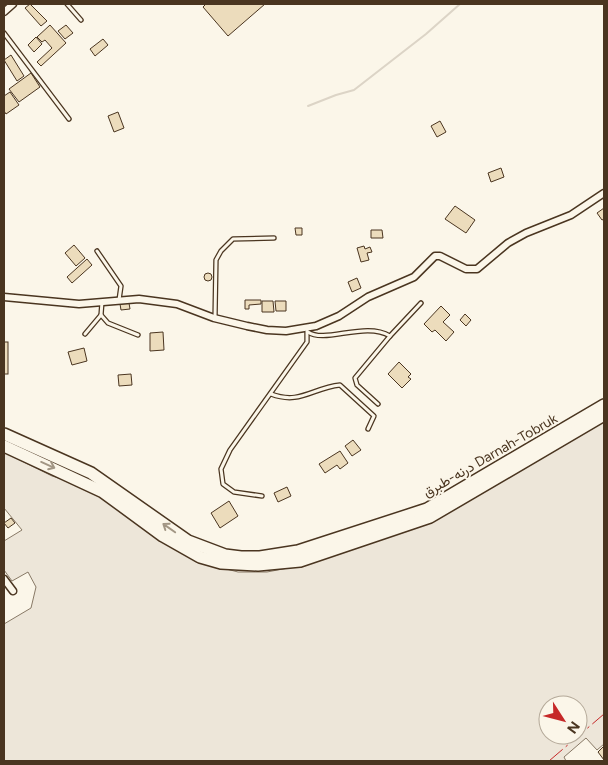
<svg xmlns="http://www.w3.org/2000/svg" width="608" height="765" viewBox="0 0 608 765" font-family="Figtree,Vazirmatn,sans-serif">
<rect width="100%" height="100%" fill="#fbf6e9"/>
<path fill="#ede6d9" stroke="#887966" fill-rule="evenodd" d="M604,418V744L597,750L586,738L564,757L566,761H4V624L31,608L36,587L28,572L12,581L4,570V541L22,530L4,508V452L52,476L85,486L207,564L238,572H267L293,567ZM548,705H578V735H548Z"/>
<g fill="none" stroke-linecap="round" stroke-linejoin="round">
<path stroke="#dcd4c6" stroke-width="2" d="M308,106L336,95L354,90L426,34L460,4"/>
</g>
<g fill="#ecdcbc" stroke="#4a3520">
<path d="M30,4L47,21L41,26L25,8Z"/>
<path d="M206,4H265L228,36L203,7Z"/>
<path d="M50,25L66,43L41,66L37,62L52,48L45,40L42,42L37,37Z"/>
<path d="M66,25L73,33L65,39L58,31Z"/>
<path d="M36,37L42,44L34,52L28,45Z"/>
<path d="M103,39L108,45L95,56L90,49Z"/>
<path d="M11,55L24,76L17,81L4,60Z"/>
<path d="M31,73L40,87L19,102L9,89Z"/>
<path d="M10,92L19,105L6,114L4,111V96Z"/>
<path d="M118,112L124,128L114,132L108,116Z"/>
<path d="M440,121L446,132L437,137L431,126Z"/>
<path d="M501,168L504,177L491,182L488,173Z"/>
<path d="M455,206L475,220L466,233L445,219Z"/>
<path d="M604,208V219L602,220L597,213Z"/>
<path d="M295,228H302V235H296Z"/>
<path d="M371,230H382L383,238H371Z"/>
<path d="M74,245L85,258L76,266L65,253Z"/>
<path d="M364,246L365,249L370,247L372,252L367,253L369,260L361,262L357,248Z"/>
<path d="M87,259L92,265L72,283L67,277Z"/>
<circle cx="208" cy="277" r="4"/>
<path d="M357,278L361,288L352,292L348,282Z"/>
<path d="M245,300H261V304L249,305V309H245Z"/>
<path d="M262,301H273L274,312H262Z"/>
<path d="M275,301H286V311H276Z"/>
<path d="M129,303L130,309L121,310L120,304Z"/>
<path d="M441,306L450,315L443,322L454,332L446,341L435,330L432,332L424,324Z"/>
<path d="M465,314L471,320L466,326L460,320Z"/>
<path d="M163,332L164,350L150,351V333Z"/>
<rect x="4" y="342" width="4" height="32"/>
<path d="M84,348L87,361L72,365L68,352Z"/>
<path d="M399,362L411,374L408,377L411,379L402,388L388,374Z"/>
<path d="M131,374L132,385L119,386L118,375Z"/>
<path d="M353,440L361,450L352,456L345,446Z"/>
<path d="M340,451L348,463L340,469L337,465L325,473L319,464Z"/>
<path d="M287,487L291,496L278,502L274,493Z"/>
<path d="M229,501L238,516L220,528L211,513Z"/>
<path d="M11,518L15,523L8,528L4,523Z"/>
<path d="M604,746V760L598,752Z"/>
</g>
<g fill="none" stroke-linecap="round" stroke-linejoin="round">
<defs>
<g id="lane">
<path d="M67,4L81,20"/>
<path d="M4,33L69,119"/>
<path d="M97,251L121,286L119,300"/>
<path d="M102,302L101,315L108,323L138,335"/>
<path d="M215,317L216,260L221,251L233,239L274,238"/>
<path d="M308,332C325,344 365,321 390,336L421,303"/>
<path d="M85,334L101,315"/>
<path d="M271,394C300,405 312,388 340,385L374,416L368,429"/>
<path d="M378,404L357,385L355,378L390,336"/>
<path d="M262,496L234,492L223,484L221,469L230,450L307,342V331"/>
</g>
<g id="street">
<path d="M4,12L13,4"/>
<path d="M4,297L79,304L139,299L177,304L214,318L247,326L267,330L286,331L316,326L339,316L368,297L414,277L435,256H440L466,269H477L508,243L526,233L571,215L604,193"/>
<path d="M4,579L13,591"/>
</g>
<g id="highway">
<path d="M4,434L91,473L188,541L225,555L241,557H260L298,551L427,509L604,405"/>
<path d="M4,446L103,492L163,536L200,557L221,563L258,565L300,561L430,517L604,415"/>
</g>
</defs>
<use href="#lane" stroke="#4a3520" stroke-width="5.5"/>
<use href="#street" stroke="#4a3520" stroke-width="9"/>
<use href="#highway" stroke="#4a3520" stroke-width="14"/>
<use href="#lane" stroke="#fbf6e9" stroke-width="3"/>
<use href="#street" stroke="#fbf6e9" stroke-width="6"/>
<use href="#highway" stroke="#fbf6e9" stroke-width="11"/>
<path stroke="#c62828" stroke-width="1" stroke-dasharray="18 4 2.5 4" stroke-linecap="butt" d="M549,761L604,714"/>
</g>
<defs><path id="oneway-shaft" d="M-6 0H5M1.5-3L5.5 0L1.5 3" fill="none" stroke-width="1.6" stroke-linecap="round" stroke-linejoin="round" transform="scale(1.25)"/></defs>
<g stroke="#a29684">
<use href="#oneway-shaft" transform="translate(48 465) rotate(24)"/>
<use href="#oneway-shaft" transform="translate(169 528) rotate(-145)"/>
</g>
<g text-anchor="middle" stroke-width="4" stroke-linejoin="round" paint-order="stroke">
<g font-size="14" fill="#4a3520" stroke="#fbf6e9">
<text transform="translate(490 455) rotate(-30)" y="5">درنه-طبرق Darnah-Tobruk</text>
</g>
</g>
<rect width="608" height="765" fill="none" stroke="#4a3520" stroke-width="10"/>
<g transform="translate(563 720) rotate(126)"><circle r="24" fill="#fbf6e9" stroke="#b4a999"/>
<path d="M0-4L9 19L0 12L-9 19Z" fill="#c62828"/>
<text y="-8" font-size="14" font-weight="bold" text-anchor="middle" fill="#4a3520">N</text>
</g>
</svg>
